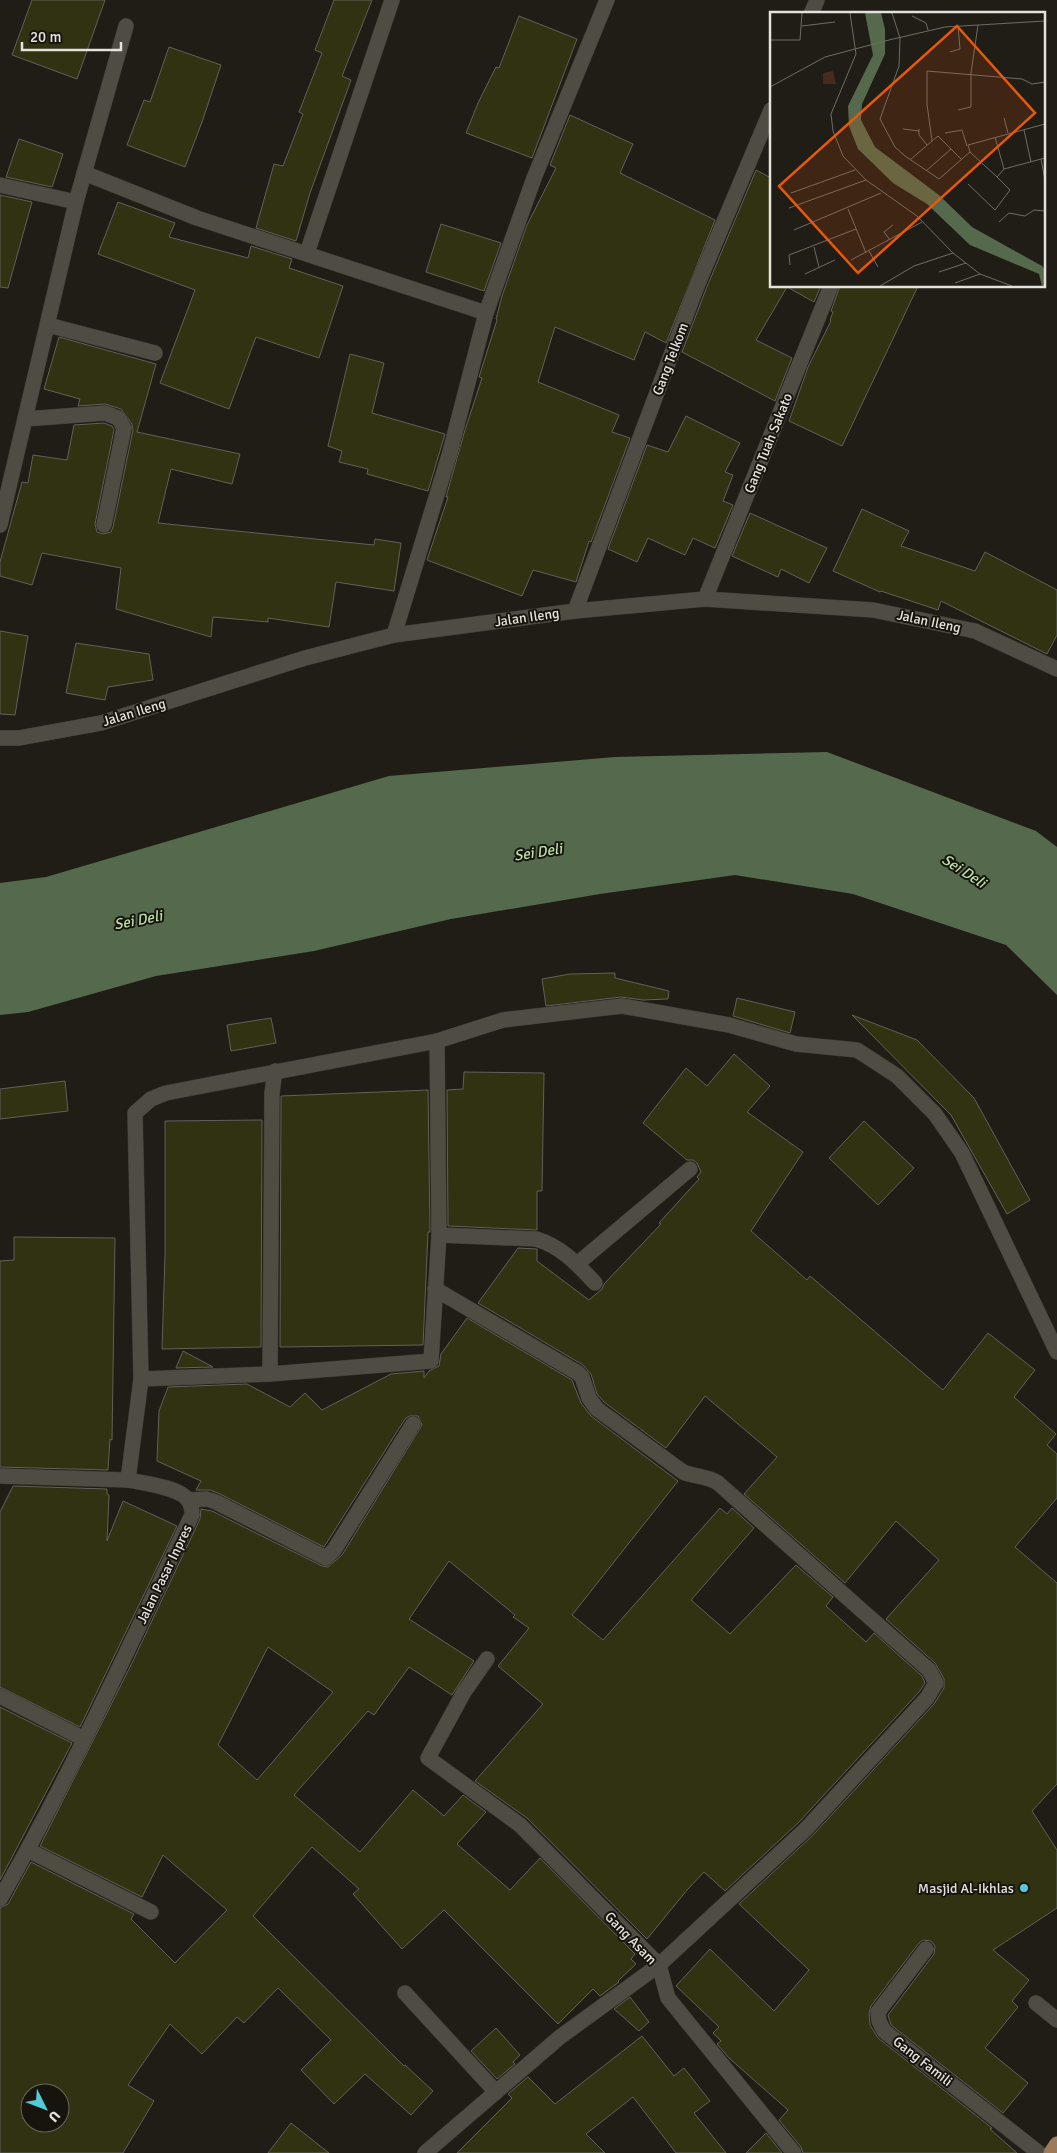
<svg xmlns="http://www.w3.org/2000/svg" width="1057" height="2153" viewBox="0 0 1057 2153" font-family="Signika,sans-serif">
<rect width="100%" height="100%" fill="#201d16"/>
<path fill="#55694c" d="M827,752L1036,831L1057,847V995L1006,945L853,894L735,875L600,894L451,919L314,951L156,976L28,1012L0,1015V883L46,877L389,776L615,757Z"/>
<g fill="#303212" stroke="#606159" fill-rule="evenodd">
<path d="M32,0H105L77,79L12,55Z"/>
<path d="M334,0H372L342,76L351,80L310,193L296,241L256,228L274,164L283,166L303,114L299,112L322,53L315,50Z"/>
<path d="M519,16L577,39L532,158L466,133L478,103L496,67L499,68Z"/>
<path d="M169,47L221,65L202,122L185,167L127,145L144,100L150,102Z"/>
<path d="M570,115L633,144L620,173L715,220L666,343L645,332L634,360L555,327L538,382L619,415L612,432L630,438L591,542L589,541L576,582L533,570L522,596L427,560L448,497H446L465,430L482,378L479,377L497,320L496,319L502,296L527,225L556,168L550,165Z"/>
<path d="M19,139L63,154L52,187L6,177Z"/>
<path d="M756,170L771,178V286H821L814,302L787,287L756,340L792,358L775,401L682,352L706,289Z"/>
<path d="M0,195L32,202L8,288L0,287Z"/>
<path d="M118,202L175,223L169,237L248,258L251,246L292,259L289,268L343,286L319,358L256,337L229,409L160,383L195,290L98,254Z"/>
<path d="M441,224L501,243L484,291L426,272Z"/>
<path d="M840,286H918L842,446L789,421L808,367L831,321L830,320L833,312L831,311Z"/>
<path d="M59,337L156,364L137,432L240,454L232,484L171,469L158,523L374,545L375,539L401,543L394,591L336,582L329,627L268,618V622L213,617L211,637L116,609L121,568L42,553L32,585L0,576V562L22,482L28,483L33,455L67,460L74,425L104,423L112,426L114,430L95,524L97,532L103,534L111,532L113,527L133,430L132,424L121,409L105,404L78,406L80,399L44,389Z"/>
<path d="M350,354L384,363L372,413L445,434L428,491L367,474L368,469L339,462L342,451L328,446Z"/>
<path d="M686,416L740,443L725,472L733,475L723,501L733,505L715,548L693,538L685,555L648,538L637,562L608,549L647,445L668,452Z"/>
<path d="M862,509L909,531L901,546L975,571L985,552L1057,590V635L1047,654L941,601L938,610L881,591L880,592L833,571Z"/>
<path d="M750,513L827,548L809,583L781,569L778,577L732,556Z"/>
<path d="M0,631L28,636L15,715L0,714Z"/>
<path d="M76,643L149,654L153,680L108,687L105,700L66,693Z"/>
<path d="M615,973V978L669,991L668,999L643,1000L621,997L546,1006L542,979L570,974Z"/>
<path d="M737,998L795,1012L790,1033L733,1016Z"/>
<path d="M852,1015L917,1040L974,1098L1030,1200L1007,1214L951,1115Z"/>
<path d="M271,1018L276,1043L231,1051L227,1025Z"/>
<path d="M734,1054L770,1086L747,1112L803,1152L751,1231L807,1280L810,1276L943,1390L988,1333L1035,1370L1014,1397L1056,1434L1047,1445L1057,1454V1498L1015,1547L1057,1583V1784L1032,1811L1057,1850V1908L993,1950L1029,1980L1012,2001L1018,2007L985,2048L1028,2083L1003,2113L891,2025L888,2015L934,1954L935,1946L931,1941L923,1940L919,1943L871,2006L869,2013L870,2025L878,2038L992,2128L990,2129L1017,2153H803L801,2147L779,2120L788,2110L729,2058L717,2044L721,2041L713,2033L719,2027L676,1986L710,1949L774,2011L809,1970L739,1904L813,1835L934,1704L944,1688V1679L935,1663L886,1619L939,1560L896,1521L845,1583L744,1494L777,1457L705,1396L666,1448L604,1402L597,1394L591,1374L583,1365L478,1303L518,1248L537,1249V1261L589,1300L602,1289L604,1284L661,1224L659,1223L699,1179L697,1177L701,1172L697,1163L693,1160H687L643,1123L686,1068L707,1086Z"/>
<path d="M464,1072L544,1073L542,1191H537V1230L448,1226L447,1090L463,1089Z"/>
<path d="M65,1081L68,1111L0,1119V1089Z"/>
<path d="M428,1090L430,1232H428L423,1345L280,1347L281,1096Z"/>
<path d="M262,1120L261,1347L162,1349L165,1255V1121Z"/>
<path d="M864,1121L914,1168L878,1205L829,1158Z"/>
<path d="M14,1237L115,1238L112,1440L110,1439L108,1470L0,1467V1261L14,1260Z"/>
<path d="M467,1318L572,1380L581,1403L591,1416L678,1481L572,1615L603,1640L720,1508L727,1514L732,1508L754,1528L691,1600L730,1634L796,1565L833,1597L826,1606L866,1642L874,1633L922,1676L925,1683L919,1692L799,1822L725,1891L704,1872L687,1890L647,1939L527,1818L475,1781L543,1704L498,1666L529,1628L513,1617L515,1615L449,1561L409,1619L474,1661L452,1695L409,1667L374,1715L368,1711L294,1795L360,1852L413,1790L444,1816L463,1795L486,1812L457,1844L510,1890L540,1858L635,1954L631,1959L636,1964L618,1981L619,1982L600,1996L593,1989L558,2024L444,1910L402,1949L353,1894L359,1889L312,1847L253,1916L404,2066L405,2065L433,2091L411,2115L365,2074L334,2104L301,2070L331,2040L278,1988L244,2023L237,2017L202,2054L170,2024L128,2085L154,2101L123,2153H0V1908L8,1904L31,1862L134,1914L131,1919L175,1963L227,1910L163,1855L142,1897L40,1846L131,1665L200,1519L201,1509L212,1511L322,1566L328,1567L342,1555L422,1425L418,1416H409L405,1419L324,1547L220,1494L210,1490H196L201,1481L157,1461L159,1411L168,1387L247,1384L290,1407L305,1393L322,1410L391,1374L424,1371V1378L429,1371L439,1366L441,1354ZM268,1647L333,1692L257,1780L218,1745ZM30,2093H60V2123H30Z"/>
<path d="M183,1351L213,1367L176,1368Z"/>
<path d="M13,1486L107,1489V1494L109,1495L107,1541L123,1501L177,1526L80,1727L0,1687V1512Z"/>
<path d="M0,1707L72,1743L0,1880Z"/>
<path d="M630,1997L649,2022L639,2031L614,2009Z"/>
<path d="M496,2028L520,2055L513,2062L515,2064L497,2079L471,2051Z"/>
<path d="M642,2036L674,2076L684,2068L710,2101L694,2113L726,2153H676L633,2097L586,2134L605,2153H457L512,2098L508,2094L528,2077L555,2104Z"/>
<path d="M291,2123L329,2153H268Z"/>
<path d="M766,2133L782,2153H746Z"/>
</g>
<g fill="none" stroke-linecap="round" stroke-linejoin="round">
<defs>
<g id="minor">
<path d="M811,14L817,0"/>
<path d="M84,173L197,218L486,313"/>
<path d="M0,185L76,202"/>
<path d="M307,253L392,0"/>
<path d="M48,325L155,353"/>
<path d="M25,419L105,413L118,418L124,428L104,525"/>
<path d="M0,525L76,202L126,26"/>
<path d="M705,599L831,286"/>
<path d="M575,611L697,286L771,110"/>
<path d="M394,635L450,452L486,313L534,178L607,0"/>
<path d="M0,738H19L101,723L305,658L394,635L575,611L705,599L873,610L975,631L1057,669"/>
<path d="M439,1235L536,1239C561,1246 578,1265 595,1283"/>
<path d="M577,1264L690,1169"/>
<path d="M270,1374L272,1093L275,1071"/>
<path d="M141,1379L270,1374L431,1361L439,1235L437,1041"/>
<path d="M0,1476L128,1480"/>
<path d="M189,1500L207,1499L216,1502L326,1558L334,1550L413,1424"/>
<path d="M487,1659L464,1692L428,1758L520,1825L659,1965L668,1998L794,2153"/>
<path d="M0,1696L84,1739"/>
<path d="M28,1850L151,1912"/>
<path d="M0,1899C71,1775 130,1644 192,1515C192,1510 191,1504 188,1500C179,1487 143,1483 128,1480L141,1379L135,1113L151,1099L166,1093L437,1041L503,1020L622,1006L729,1025L796,1044L857,1050L897,1076L935,1114L962,1153L1057,1352"/>
<path d="M926,1949L878,2012L879,2021L884,2031L1039,2153"/>
<path d="M405,1993L496,2092"/>
<path d="M1036,2003L1057,2020"/>
<path d="M425,2153L560,2037L659,1965L806,1829L927,1698L936,1683L929,1670L718,1483C708,1476 695,1477 683,1472L597,1409L589,1398L582,1377L578,1373L435,1289"/>
</g>
<path id="major" d="M1051,2153L1057,2144"/>
</defs>
<use href="#minor" stroke="#3a3733" stroke-width="16"/>
<use href="#major" stroke="#3a3733" stroke-width="16"/>
<use href="#minor" stroke="#4f4c44" stroke-width="15"/>
<use href="#major" stroke="#9b7b59" stroke-width="15"/>
</g>
<circle fill="#52cbd7" stroke="#17140d" stroke-width="2" cx="1024" cy="1888" r="5"/>
<g text-anchor="middle" stroke-width="4" stroke-linejoin="round" paint-order="stroke">
<g font-size="14" fill="#e3e2dd" stroke="#17140d">
<text transform="translate(670 359) rotate(-69)" y="5">Gang Telkom</text>
<text transform="translate(768 443) rotate(-68)" y="5">Gang Tuah Sakato</text>
<text transform="translate(527 617) rotate(-8)" y="5">Jalan Ileng</text>
<text transform="translate(929 621) rotate(12)" y="5">Jalan Ileng</text>
<text transform="translate(134 712) rotate(-17)" y="5">Jalan Ileng</text>
<text transform="translate(164 1574) rotate(-64)" y="5">Jalan Pasar Inpres</text>
<text transform="translate(631 1938) rotate(46)" y="5">Gang Asam</text>
<text transform="translate(923 2061) rotate(38)" y="5">Gang Famili</text>
</g>
<g font-size="14" fill="#e3e2dd" stroke="#17140d" text-anchor="end">
<text x="1014" y="1893">Masjid Al-Ikhlas</text>
</g>
<g font-size="15" font-style="italic" fill="#bbdeaa" stroke="#17140d">
<text transform="translate(538 852) rotate(-9)" y="5">Sei Deli</text>
<text transform="translate(964 871) rotate(33)" y="5">Sei Deli</text>
<text transform="translate(138 920) rotate(-11)" y="5">Sei Deli</text>
</g>
</g>
<g transform="translate(770 12)">
<rect width="275" height="275" fill="#201d16"/>
<path d="M63,59L66,72H53V61Z" fill="#462a1e"/>
<path d="M95,1H111L115,17V42L92,92L91,108L105,135L169,183L202,215L272,254L275,258V274H272L269,262L200,233L157,192L123,171L88,137L79,114L78,94L103,43Z" fill="#55694c"/>
<path fill="none" stroke="#6e6c66" stroke-width="1" d="M80,1L86,42L61,102L63,119L73,144L96,168L147,204L183,241L210,262L242,274M122,1L130,26L129,54L110,107L125,135L135,144L169,167L200,140L198,133L275,112M142,4L156,11L158,18M32,14L65,10M0,28H30L32,1M180,40L190,37L188,14M0,75L55,45L119,28L175,15L275,9M188,98L201,95V61L208,13M234,106L238,121M133,117L149,119M149,117V123L157,133M254,118L261,150M175,121L192,118L197,134M225,125L234,157M162,129L157,92V59L252,67L262,72L275,70M200,140L227,165M141,147L168,124L191,147M271,147L275,168M156,159L181,137M198,172L225,198L240,178L227,165L234,157L275,146M21,181L85,158M19,196L96,168M78,197L96,241M229,210L239,201L255,204L264,198L275,199M24,218L111,181M120,228L114,220L123,213M44,235L49,255M99,239L108,255M81,248L152,210M20,253L19,243L86,217M169,260L196,251M35,262L65,248M185,271L210,262M110,274L144,254L183,241"/>
<path fill="#e8590c" fill-opacity="0.15" stroke="#e8590c" stroke-width="2.5" d="M187,14L265,101L88,261L9,174Z"/>
<rect width="275" height="275" fill="none" stroke="#e3e2dd" stroke-width="2.5"/>
</g>
<g transform="translate(45 2108) rotate(132)"><circle r="24" fill="#17140d" stroke="#696660"/>
<path d="M0-4L9 19L0 12L-9 19Z" fill="#52cbd7"/>
<text y="-8" font-size="14" font-weight="bold" text-anchor="middle" fill="#e3e2dd">U</text>
</g>
<path d="M22 42v8h99v-8" fill="none" stroke="#e3e2dd" stroke-width="2.5"/>
<text x="30" y="42" font-size="15" fill="#e3e2dd" stroke="#17140d" stroke-width="4" paint-order="stroke">20 m</text>
</svg>
